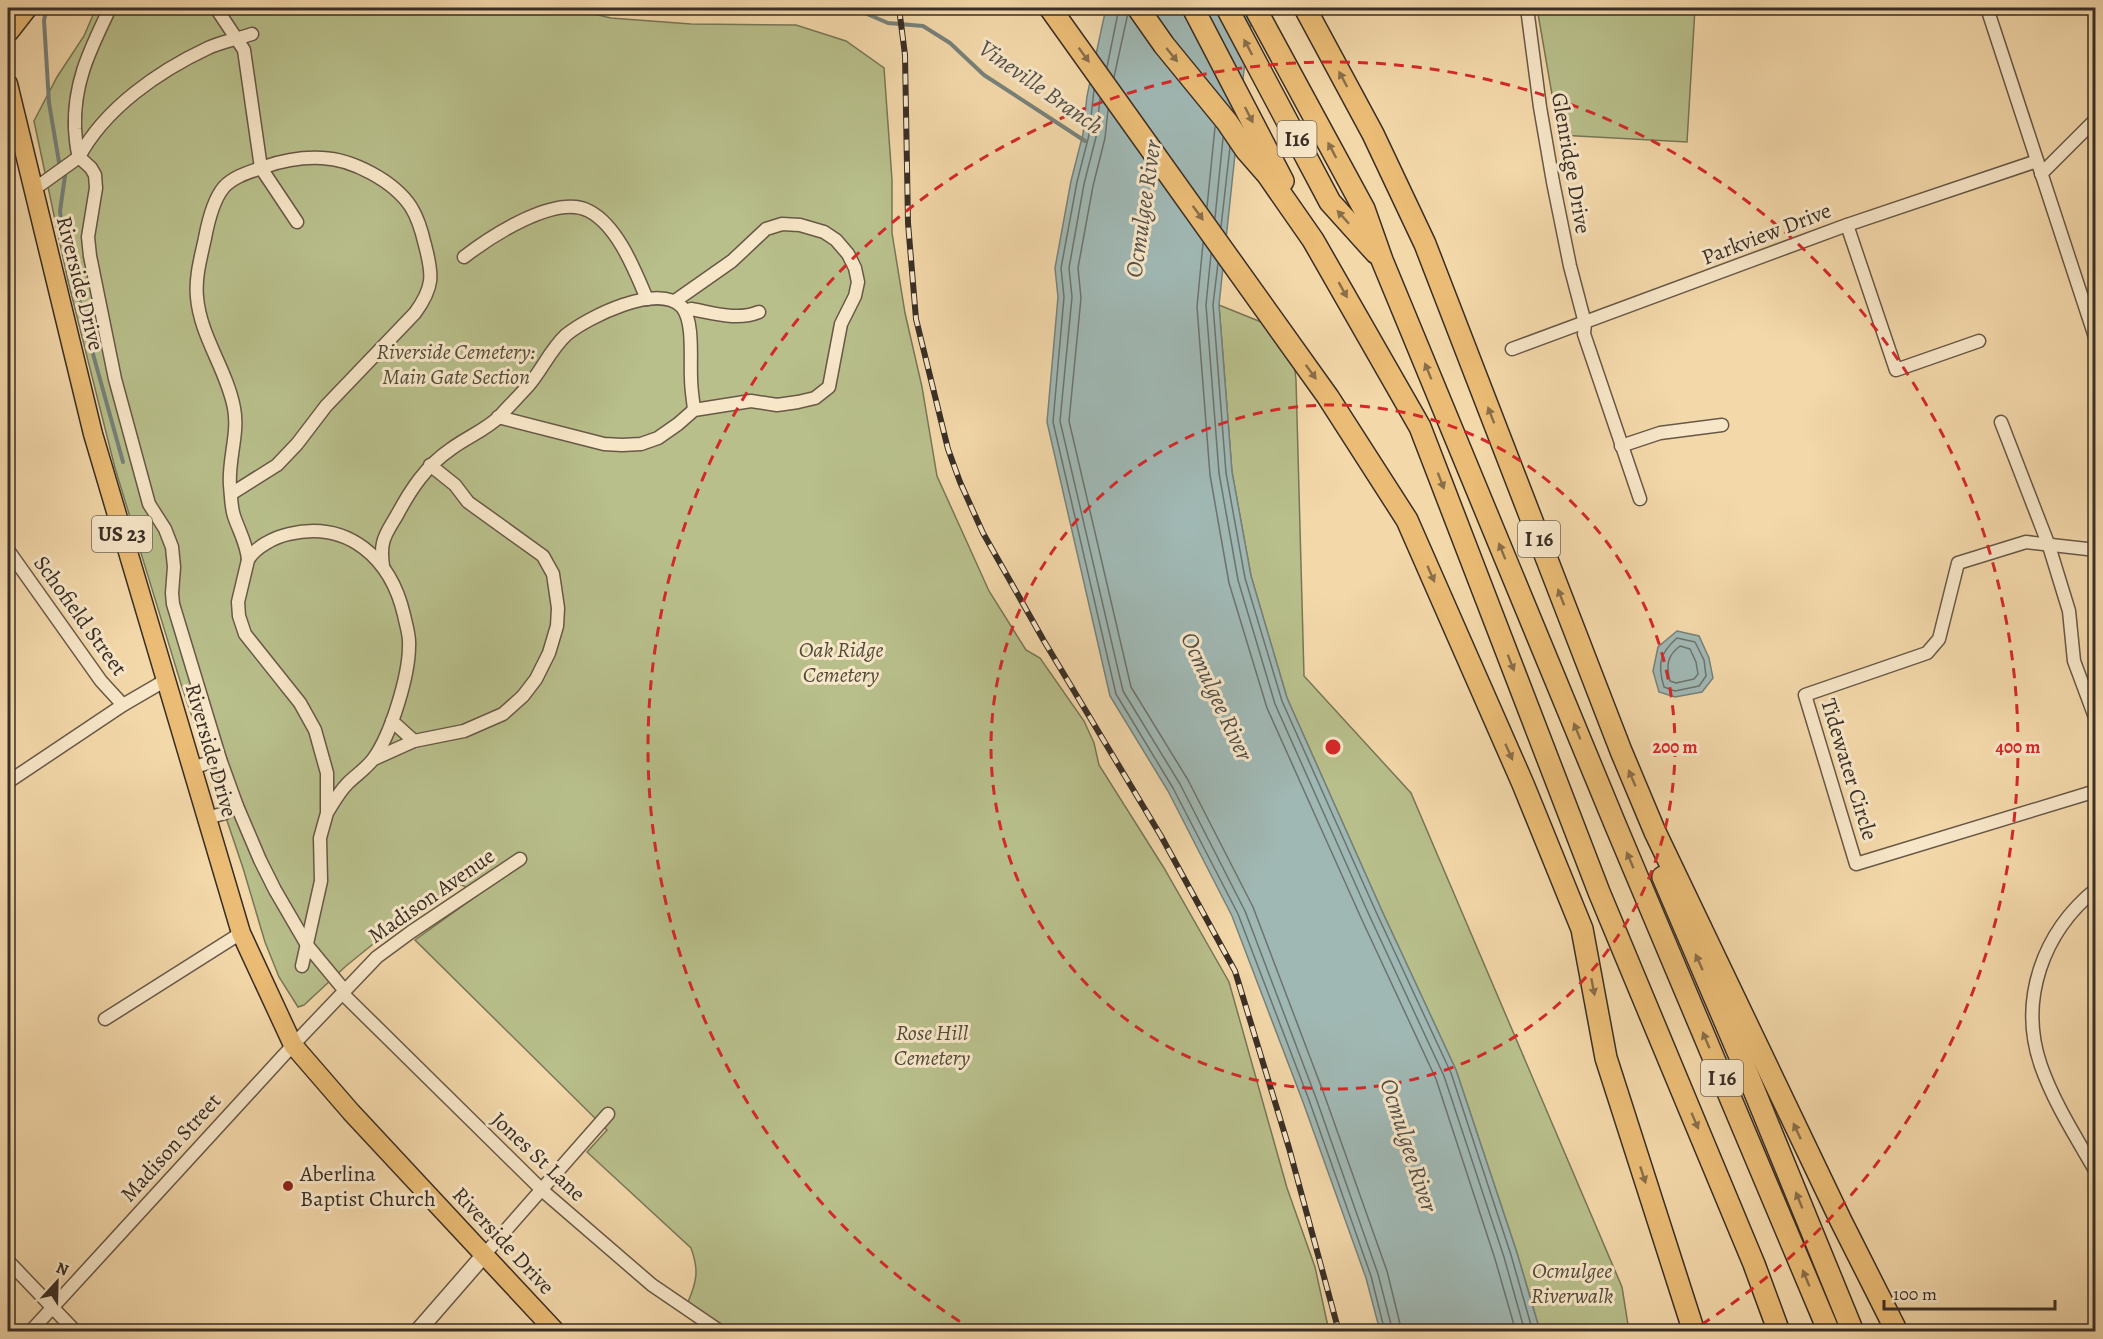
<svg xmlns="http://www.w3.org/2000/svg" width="2103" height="1339" viewBox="0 0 2103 1339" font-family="Alegreya,serif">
<rect width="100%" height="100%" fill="#f3d8aa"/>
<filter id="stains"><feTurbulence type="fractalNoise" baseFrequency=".00333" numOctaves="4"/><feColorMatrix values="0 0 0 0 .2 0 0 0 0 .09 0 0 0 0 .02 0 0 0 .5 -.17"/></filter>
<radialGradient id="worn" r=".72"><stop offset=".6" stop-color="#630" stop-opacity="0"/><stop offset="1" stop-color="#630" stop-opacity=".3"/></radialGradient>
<g fill="#b8bf8b" stroke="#787658" stroke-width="1.5">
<path d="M96,8H567L611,18L691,24L796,25L846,41L884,68L892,180V233L905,313L922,387L937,476L989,591L1026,650L1040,658L1084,721L1094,743L1099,765L1164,868L1229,982L1287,1188L1315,1267L1329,1331H726L688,1302C697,1281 699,1270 691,1248L587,1152L607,1130L415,940L479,894L460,884L399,923L346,966L304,1005L298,1007L279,977L265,942L243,868L181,684L115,468L68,281L34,121L57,77L84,36Z"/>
<path d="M1537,8H1695L1687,142L1559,135Z"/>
<path d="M1219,305L1291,334L1296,380L1304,676L1411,793L1622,1287L1629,1331H1540L1517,1253L1456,1070L1382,911L1287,698L1251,576L1232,472Z"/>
</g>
<g fill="#a0b8b4" stroke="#77817b" stroke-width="1.5">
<path d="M1106,8H1254L1246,51L1219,305L1232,472L1251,576L1287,698L1382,911L1456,1070L1517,1253L1540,1331H1380L1366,1278L1303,1102L1232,916L1168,791L1110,696L1047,422L1058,297L1055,268L1071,181L1083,134L1087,96Z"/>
<path d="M1677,631L1699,636L1709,658L1713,678L1702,692L1675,697L1659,692L1653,671L1658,647Z"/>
</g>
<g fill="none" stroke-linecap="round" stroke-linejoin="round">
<g stroke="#6c736d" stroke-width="1.5">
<path d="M1107,67L1119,8"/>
<path d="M1114,77L1128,13"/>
<path d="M1094,90L1089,135L1077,182L1061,268L1064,297L1053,422L1116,694L1173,788L1238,914L1309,1100L1371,1276L1385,1332"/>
<path d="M1100,99L1096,137L1084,184L1069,268L1072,297L1060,421L1123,691L1180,784L1245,911L1316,1098L1378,1274L1393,1332"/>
<path d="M1108,110L1105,138L1093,186L1078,268L1081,298L1069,421L1131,687L1188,780L1253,907L1324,1094L1387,1271L1402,1332"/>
<path d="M1207,207L1215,127"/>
<path d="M1215,218L1223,138"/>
<path d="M1221,227L1230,147"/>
<path d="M1203,243L1197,307L1210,475L1229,583L1267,708L1362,920L1436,1079L1495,1259L1516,1332"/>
<path d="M1211,254L1206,305L1219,473L1238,580L1275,704L1370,917L1444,1076L1504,1257L1525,1332"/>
<path d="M1218,263L1213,305L1226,473L1245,578L1282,701L1377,914L1451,1073L1511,1255L1533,1332"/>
<path d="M1677,638L1695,642L1704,660L1706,676L1699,686L1675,691L1664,687C1657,664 1660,653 1677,638Z"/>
<path d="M1680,646L1690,649L1696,662L1698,674L1694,679L1676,683L1670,681C1666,665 1667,656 1680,646Z"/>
</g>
<g stroke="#77817b" stroke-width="4">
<path d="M47,8L44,20L49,103L59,162"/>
<path d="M853,8L888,23L923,26L950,43L984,75L1085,141"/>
<path d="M65,176L60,211L63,235L69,253L83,318L123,462"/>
</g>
<defs>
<g id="minor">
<path d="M216,8L244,50L261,168L297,222"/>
<path d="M1527,8L1540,107L1553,182L1570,266L1585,323L1584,334L1640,499"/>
<path d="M1987,8L2096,340"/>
<path d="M252,34C237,39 221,42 208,48C159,71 105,108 79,157L91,168L95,175L96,188L88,237L90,256L115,379L149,504L165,529L172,547L174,567L172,593L173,604L220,759L237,806L260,860L275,890L307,945L345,991"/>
<path d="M2041,174L2096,119"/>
<path d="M33,190L79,157C76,148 76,139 75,129C73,82 91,48 110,8"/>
<path d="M1847,225L1896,370L1979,341"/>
<path d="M464,257C490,237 556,193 589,211C618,226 635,271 647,299"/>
<path d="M685,311L691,309C714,313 737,321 759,312"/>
<path d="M1512,349L1847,225L2037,161"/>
<path d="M498,417L604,444L622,445L641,444L658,438L678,424L694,410L751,401L777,405L798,402L815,398L829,387L841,324L855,296L858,282L855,268L848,254L836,240L824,232L800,225L782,224L766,229L732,261L675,301"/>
<path d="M2001,422L2049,546L2069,611L2074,661L2096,720"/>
<path d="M1621,446L1660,433L1722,425"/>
<path d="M231,494L277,465L297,444L326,406L415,313C434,287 433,275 425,245C422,232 418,218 411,207C394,181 352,159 322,158C303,157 281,161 264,167C250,172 234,176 224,187C213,200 208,222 205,238C201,257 195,277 197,297C200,336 227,370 234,408C239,433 228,460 230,485C231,495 231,507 234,516C239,531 247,544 248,560"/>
<path d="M8,550L101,681L123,705"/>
<path d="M2096,550L2026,542L1958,563L1939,639L1927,653L1805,695L1856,864L2096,791"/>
<path d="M383,566C382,558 381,551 383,543C385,533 392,524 397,515C411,489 426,466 451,449C467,437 486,430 500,416C509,406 519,396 528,386C542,370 550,350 566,335C588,317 658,282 682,307C694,321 690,359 691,378C691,389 693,399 694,410"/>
<path d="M392,721L414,741"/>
<path d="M374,759L414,741L464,731L503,714L523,696L536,679L549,653L557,626L558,608L553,574L543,556L468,502L455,485L430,465"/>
<path d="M192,768L220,759"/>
<path d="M8,782L123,705L166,680"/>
<path d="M207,818L225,813L237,806"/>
<path d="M2096,889C2043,932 2018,1000 2041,1066C2054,1103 2076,1137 2096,1172"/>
<path d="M302,966L321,881L320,838L327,813V773L315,730L300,703L245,634L239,616L238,602L248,560C255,547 275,537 289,534C349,520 391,559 404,615C406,625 410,636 409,646C409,676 391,734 374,758C367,768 356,775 348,783C339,792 333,803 327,813"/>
<path d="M343,994L543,1191L652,1285L721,1332"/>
<path d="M105,1019L241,933"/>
<path d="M484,1255L608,1114"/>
<path d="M8,1261L76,1332"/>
<path d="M30,1332L293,1045L377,957L411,932L520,859"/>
</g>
<path id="tertiary" d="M417,1332L484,1255"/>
<path id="primary" d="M8,84L93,434L241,933L293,1045L351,1112L556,1332"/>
<g id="motorway">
<path d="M1050,8L1328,397L1407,520L1523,784L1582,929L1606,1058L1694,1332"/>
<path d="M1138,8L1164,45L1227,122L1246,150L1267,174L1313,240L1420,427L1599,892L1754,1264L1779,1332"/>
<path d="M1193,8L1283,181"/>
<path d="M1227,8L1330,202L1376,253"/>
<path d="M1255,8L1364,209L1382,260L1615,824L1829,1332"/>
<path d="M1305,8L1373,134L1425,244L1621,751L1655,832L1841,1221L1897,1332"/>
<path d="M8,31L26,8"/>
<path d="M1663,877L1747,1073L1853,1332"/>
</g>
</defs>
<use href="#minor" stroke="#685847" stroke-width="15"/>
<use href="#tertiary" stroke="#685847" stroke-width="18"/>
<use href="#primary" stroke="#392e26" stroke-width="21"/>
<use href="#motorway" stroke="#392e26" stroke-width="24"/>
<use href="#minor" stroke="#f7e6c8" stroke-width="12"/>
<use href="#tertiary" stroke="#f7e6c8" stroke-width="15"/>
<use href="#primary" stroke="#eabc75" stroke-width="18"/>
<use href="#motorway" stroke="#eabc75" stroke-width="21"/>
<defs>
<path id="rail" d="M899,8L905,55L908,223L916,319L948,449L960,482L983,533L1044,641L1161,836L1235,971L1289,1148L1339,1332"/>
</defs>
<use href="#rail" stroke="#392e26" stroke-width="6"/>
<use href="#rail" stroke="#f7e6c8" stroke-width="4" stroke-dasharray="11" stroke-linecap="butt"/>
</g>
<defs><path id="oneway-solid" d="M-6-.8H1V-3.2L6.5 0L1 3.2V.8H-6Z" transform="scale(1.5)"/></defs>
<g fill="#896e4a">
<use href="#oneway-solid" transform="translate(1248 47) rotate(-118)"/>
<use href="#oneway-solid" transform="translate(1084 55) rotate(54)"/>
<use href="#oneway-solid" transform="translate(1172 55) rotate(51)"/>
<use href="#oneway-solid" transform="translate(1343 79) rotate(-118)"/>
<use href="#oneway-solid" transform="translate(1249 115) rotate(63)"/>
<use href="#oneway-solid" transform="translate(1332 150) rotate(-118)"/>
<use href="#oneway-solid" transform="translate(1198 213) rotate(54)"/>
<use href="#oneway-solid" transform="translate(1343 217) rotate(-132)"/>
<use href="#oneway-solid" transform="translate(1343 290) rotate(61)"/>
<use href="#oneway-solid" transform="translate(1428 371) rotate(-112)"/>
<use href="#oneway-solid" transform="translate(1311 372) rotate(54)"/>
<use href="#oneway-solid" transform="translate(1491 415) rotate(-111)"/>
<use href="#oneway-solid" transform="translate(1441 481) rotate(69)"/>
<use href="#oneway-solid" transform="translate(1502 551) rotate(-112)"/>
<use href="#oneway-solid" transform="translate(1431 574) rotate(66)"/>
<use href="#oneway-solid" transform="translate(1561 597) rotate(-111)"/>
<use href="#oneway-solid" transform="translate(1511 663) rotate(69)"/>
<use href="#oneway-solid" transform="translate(1577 731) rotate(-112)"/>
<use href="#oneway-solid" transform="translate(1509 752) rotate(66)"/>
<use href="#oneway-solid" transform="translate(1632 778) rotate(-113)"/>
<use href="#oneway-solid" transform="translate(1630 860) rotate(-113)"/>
<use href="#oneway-solid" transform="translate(1699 962) rotate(-114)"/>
<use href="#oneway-solid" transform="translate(1593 987) rotate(79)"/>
<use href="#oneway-solid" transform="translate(1706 1040) rotate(-113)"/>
<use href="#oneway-solid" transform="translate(1695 1121) rotate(67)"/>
<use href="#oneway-solid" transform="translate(1797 1131) rotate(-115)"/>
<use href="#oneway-solid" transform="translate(1643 1175) rotate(72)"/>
<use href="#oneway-solid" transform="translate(1799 1200) rotate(-112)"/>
<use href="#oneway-solid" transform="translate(1806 1278) rotate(-113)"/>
</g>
<g fill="none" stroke="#d62828" stroke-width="3" stroke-dasharray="10 8">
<circle cx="1333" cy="747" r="342"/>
<path d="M975 1331A685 685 0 1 1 1691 1331"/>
</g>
<circle fill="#8f2418" stroke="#f7e6c8" stroke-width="2" cx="288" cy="1186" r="6"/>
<g text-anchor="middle" stroke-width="6" stroke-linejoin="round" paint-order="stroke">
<g fill="#f7e6c8" stroke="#726557" stroke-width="1.5">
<rect x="1277.5" y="121" width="39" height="36" rx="4.5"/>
<rect x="92" y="516" width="60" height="36" rx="4.5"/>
<rect x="1518" y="521" width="42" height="36" rx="4.5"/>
<rect x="1701" y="1060" width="42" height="36" rx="4.5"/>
</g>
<g font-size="21" font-weight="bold" fill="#392e26">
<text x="1297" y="146">I16</text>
<text x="122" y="541">US 23</text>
<text x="1539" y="546">I 16</text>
<text x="1722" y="1085">I 16</text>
</g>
<g font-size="22" fill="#392e26" stroke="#f7e6c8">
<text transform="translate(1572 163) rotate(80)" y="8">Glenridge Drive</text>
<text transform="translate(1766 233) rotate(-21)" y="8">Parkview Drive</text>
<text transform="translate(81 283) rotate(76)" y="8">Riverside Drive</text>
<text transform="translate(81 615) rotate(54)" y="8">Schofield Street</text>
<text transform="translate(212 750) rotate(74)" y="8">Riverside Drive</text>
<text transform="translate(1850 769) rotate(73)" y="8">Tidewater Circle</text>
<text transform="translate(431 895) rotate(-35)" y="8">Madison Avenue</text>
<text transform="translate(170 1147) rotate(-48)" y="8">Madison Street</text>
<text transform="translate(539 1156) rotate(43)" y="8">Jones St Lane</text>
<text transform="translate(504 1240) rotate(47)" y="8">Riverside Drive</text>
</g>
<g font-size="22" font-style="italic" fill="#524b3a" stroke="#f7e6c8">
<text x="456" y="359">Riverside Cemetery:<tspan x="456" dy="25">Main Gate Section</tspan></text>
<text x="841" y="657">Oak Ridge<tspan x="841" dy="25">Cemetery</tspan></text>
<text x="932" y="1040">Rose Hill<tspan x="932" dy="25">Cemetery</tspan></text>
<text x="1572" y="1278">Ocmulgee<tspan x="1572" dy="25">Riverwalk</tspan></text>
</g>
<g font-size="22" fill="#392e26" stroke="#f7e6c8" text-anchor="start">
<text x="300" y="1181">Aberlina<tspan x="300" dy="25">Baptist Church</tspan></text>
</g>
<g font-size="24" font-style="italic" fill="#53504a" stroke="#f7e6c8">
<text transform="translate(1041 87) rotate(35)" y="8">Vineville Branch</text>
<text transform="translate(1143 209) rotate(-82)" y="8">Ocmulgee River</text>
<text transform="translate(1217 696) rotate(65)" y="8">Ocmulgee River</text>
<text transform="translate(1409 1145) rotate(72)" y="8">Ocmulgee River</text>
</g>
</g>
<circle cx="1333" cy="747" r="9" fill="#d62828" stroke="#f7e6c8" stroke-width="3"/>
<g font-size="18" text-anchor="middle" font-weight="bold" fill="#d62828" stroke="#f7e6c8" stroke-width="6" stroke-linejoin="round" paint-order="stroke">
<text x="1675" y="753">200 m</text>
<text x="2018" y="753">400 m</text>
</g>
<rect width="2103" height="1339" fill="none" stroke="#f3d8aa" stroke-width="30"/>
<rect x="9" y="9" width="2085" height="1321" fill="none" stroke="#392e26" stroke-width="3"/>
<rect x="15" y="15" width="2073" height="1309" fill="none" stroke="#392e26" stroke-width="1.5"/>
<g transform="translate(57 1282) rotate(22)" stroke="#f7e6c8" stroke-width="4.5" paint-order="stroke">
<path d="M0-4.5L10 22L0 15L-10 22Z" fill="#392e26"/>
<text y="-9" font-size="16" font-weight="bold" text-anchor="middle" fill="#392e26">N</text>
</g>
<path d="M1884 1300v9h171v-9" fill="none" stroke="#392e26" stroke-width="3"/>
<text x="1893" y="1300" font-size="18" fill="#392e26" stroke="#f7e6c8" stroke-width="4.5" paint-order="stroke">100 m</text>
<rect width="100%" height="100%" filter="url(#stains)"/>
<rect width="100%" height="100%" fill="url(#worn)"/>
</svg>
